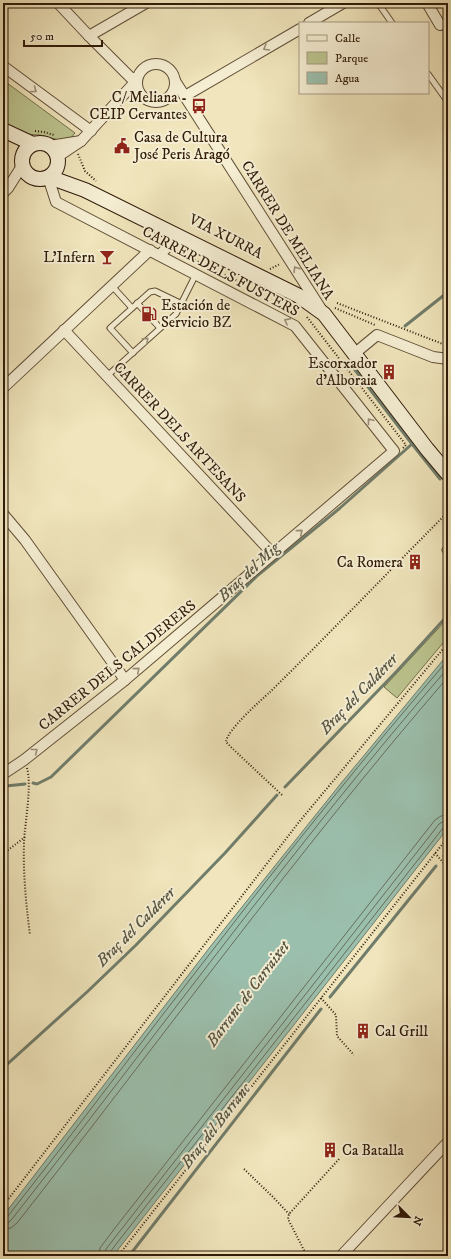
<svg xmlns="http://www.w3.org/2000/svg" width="451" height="1259" viewBox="0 0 451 1259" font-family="'IM FELL DW Pica',serif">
<rect width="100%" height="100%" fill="#f0e5bc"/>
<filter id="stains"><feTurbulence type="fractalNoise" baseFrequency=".005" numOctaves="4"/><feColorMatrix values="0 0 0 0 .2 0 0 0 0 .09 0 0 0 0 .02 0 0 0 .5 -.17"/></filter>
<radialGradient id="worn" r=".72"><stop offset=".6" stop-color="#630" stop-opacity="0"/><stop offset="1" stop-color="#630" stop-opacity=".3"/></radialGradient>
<g fill="#bcc48f" stroke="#76704c">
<path d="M3,80L75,133L69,140H59L40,135L21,134L3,125Z"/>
<path d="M448,618V637L397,698L384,687Z"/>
</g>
<path fill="#9bbfad" stroke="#707d6b" d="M448,654V828L113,1256H3V1216L210,947L342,782Z"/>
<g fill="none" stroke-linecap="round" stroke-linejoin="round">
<g stroke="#666d5b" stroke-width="1">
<path d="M3,1218L8,1216C77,1129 143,1039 212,951C288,852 366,755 448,660"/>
<path d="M3,1223H8L12,1219C157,1035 294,845 448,668"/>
<path d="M3,1229L11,1228L17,1223C160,1041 296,853 448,677"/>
<path d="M99,1256L100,1248L115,1228L435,820L441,816L448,815"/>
<path d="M105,1256L106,1249L120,1231L439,824L444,821H448"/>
<path d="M110,1256V1252L124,1234L443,828L448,826"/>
</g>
<g stroke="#707d6b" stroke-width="3">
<path d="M405,326L448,292"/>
<path d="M412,444L440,479"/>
<path d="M33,783L37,784L51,777L258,575L340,508L412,444L352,366"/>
<path d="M3,787L6,786L25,784"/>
<path d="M285,787L397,671L448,615"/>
<path d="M444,856L448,851"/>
<path d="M330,997L436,866"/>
<path d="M3,1068L87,992L136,945L225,853L277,795"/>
<path d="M129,1256L321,1009"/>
</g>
<defs>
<g id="lane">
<path d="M378,3L392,23"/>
<path d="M428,74L448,102"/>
<path d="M112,286L132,308"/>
<path d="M137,303L160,328"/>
<path d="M133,353L110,328L150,292L155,291L182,304"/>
<path d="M107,376L176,314L196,274"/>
<path d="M445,550L448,547"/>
</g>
<g id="street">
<path d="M58,3L89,36L131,78H137"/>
<path d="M427,3L440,25"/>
<path d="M3,5L5,3"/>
<path d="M309,23L343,3"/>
<path d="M89,36L146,3"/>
<circle cx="156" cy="83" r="19"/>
<path d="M3,66L91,131"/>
<path d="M175,81L321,309"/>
<path d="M185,96L300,29"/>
<path d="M50,146L81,141"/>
<path d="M57,157L81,141L137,80"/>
<path d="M3,193L8,188L22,166"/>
<path d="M160,255L177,236"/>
<path d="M64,330L273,554"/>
<path d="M354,354L377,335L433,357L448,359"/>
<path d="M3,388L150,250"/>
<path d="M3,514L25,540L125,680"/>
<path d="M3,774L24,760L125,680L394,451L295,326L56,202L48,177"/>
<path d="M341,1256L448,1142"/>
</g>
<g id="secondary">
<path d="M3,130L33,144"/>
<circle cx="40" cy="161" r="18"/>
<path d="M49,177L85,190L299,296L324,314L427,449L448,474"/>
</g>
</defs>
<use href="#lane" stroke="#604e36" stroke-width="7"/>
<use href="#street" stroke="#604e36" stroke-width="12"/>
<use href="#secondary" stroke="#301b09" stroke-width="16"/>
<g stroke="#301b09" stroke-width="2" stroke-dasharray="1 2" stroke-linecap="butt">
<path d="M35,131L44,132L54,135"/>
<path d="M78,154L85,171L96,181"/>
<path d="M176,251L242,283"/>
<path d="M270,269L280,264"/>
<path d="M337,303L448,346"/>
<path d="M335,308L375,325"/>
<path d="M307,317L406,445L403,448"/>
<path d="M27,768C32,786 25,822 24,842C23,873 26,904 30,935"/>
<path d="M282,795L233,749L226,742C227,730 260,701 270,692C330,633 388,572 448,512"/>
<path d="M435,853L448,868"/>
<path d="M3,854L25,837"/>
<path d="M321,998L336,1015L337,1036L354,1055"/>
<path d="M244,1169L273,1197L289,1214"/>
<path d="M3,1206L299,822L448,643"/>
<path d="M118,1256L448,837"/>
<path d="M307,1256L288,1219L289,1214L340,1158"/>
</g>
<use href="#lane" stroke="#f5eed3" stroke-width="5"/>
<use href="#street" stroke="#f5eed3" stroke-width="10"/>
<use href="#secondary" stroke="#f5eed3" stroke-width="14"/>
</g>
<defs><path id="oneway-chevron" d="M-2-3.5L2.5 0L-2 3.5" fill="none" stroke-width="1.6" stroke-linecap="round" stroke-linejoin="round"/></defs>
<g stroke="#9c8f78">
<use href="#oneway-chevron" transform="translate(266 48) rotate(150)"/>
<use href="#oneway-chevron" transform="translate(34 90) rotate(36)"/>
<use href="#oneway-chevron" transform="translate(296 269) rotate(-122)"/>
<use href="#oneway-chevron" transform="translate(287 321) rotate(-153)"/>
<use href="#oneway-chevron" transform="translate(146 340) rotate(-42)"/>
<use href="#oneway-chevron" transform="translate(370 421) rotate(-128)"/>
<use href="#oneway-chevron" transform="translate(300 532) rotate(-40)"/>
<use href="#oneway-chevron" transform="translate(137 670) rotate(-40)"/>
<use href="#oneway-chevron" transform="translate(35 751) rotate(-38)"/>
</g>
<defs>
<symbol id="bus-bare" viewBox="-9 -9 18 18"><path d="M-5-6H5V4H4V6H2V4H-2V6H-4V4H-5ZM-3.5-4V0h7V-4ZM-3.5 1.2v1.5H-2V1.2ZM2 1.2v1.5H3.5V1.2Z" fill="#8f2418" stroke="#f5eed3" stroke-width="2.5" paint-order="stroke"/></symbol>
<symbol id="civic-bare" viewBox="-9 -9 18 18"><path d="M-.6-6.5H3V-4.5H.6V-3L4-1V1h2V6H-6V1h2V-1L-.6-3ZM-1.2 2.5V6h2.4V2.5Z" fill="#8f2418" stroke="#f5eed3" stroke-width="2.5" paint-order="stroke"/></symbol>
<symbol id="bar-bare" viewBox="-9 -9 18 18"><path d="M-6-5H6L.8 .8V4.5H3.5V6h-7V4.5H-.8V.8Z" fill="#8f2418" stroke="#f5eed3" stroke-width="2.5" paint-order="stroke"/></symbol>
<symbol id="fuel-bare" viewBox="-9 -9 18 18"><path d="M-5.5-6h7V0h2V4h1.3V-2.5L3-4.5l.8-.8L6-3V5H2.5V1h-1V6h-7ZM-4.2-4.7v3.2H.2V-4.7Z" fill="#8f2418" stroke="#f5eed3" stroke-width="2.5" paint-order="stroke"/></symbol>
<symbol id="building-bare" viewBox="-9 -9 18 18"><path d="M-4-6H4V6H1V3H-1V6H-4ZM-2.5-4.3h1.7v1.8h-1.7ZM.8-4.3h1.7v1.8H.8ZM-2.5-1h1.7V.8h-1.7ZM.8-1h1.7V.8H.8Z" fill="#8f2418" stroke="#f5eed3" stroke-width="2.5" paint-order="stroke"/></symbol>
</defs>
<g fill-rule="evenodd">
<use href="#bus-bare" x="188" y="95" width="22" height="22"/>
<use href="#civic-bare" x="111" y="135" width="22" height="22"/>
<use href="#bar-bare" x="96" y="246" width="22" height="22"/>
<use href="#fuel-bare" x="138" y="303" width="22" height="22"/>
<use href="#building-bare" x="378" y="361" width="22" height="22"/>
<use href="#building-bare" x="404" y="551" width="22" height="22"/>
<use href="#building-bare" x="352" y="1020" width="22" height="22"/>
<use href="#building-bare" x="319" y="1139" width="22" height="22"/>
</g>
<g text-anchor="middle" stroke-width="4" stroke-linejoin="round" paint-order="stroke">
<g font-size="15" fill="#301b09" stroke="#f5eed3" text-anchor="end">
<text x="187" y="102">C/ Meliana -<tspan x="187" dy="17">CEIP Cervantes</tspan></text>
<text x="134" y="142" text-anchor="start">Casa de Cultura<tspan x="134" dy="17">José Peris Aragó</tspan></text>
<text x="95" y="262">L'Infern</text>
<text x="161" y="310" text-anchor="start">Estación de<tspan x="161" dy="17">Servicio BZ</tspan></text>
<text x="377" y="368">Escorxador<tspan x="377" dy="17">d'Alboraia</tspan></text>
<text x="403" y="567">Ca Romera</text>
<text x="375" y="1036" text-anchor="start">Cal Grill</text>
<text x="342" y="1155" text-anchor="start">Ca Batalla</text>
</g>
<g font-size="15" fill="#301b09" stroke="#f5eed3">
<text transform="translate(288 230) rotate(58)" y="5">CARRER DE MELIANA</text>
<text transform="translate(226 236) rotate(27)" y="5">VIA XURRA</text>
<text transform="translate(221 271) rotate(28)" y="5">CARRER DELS FUSTERS</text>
<text transform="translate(180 432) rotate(47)" y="5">CARRER DELS ARTESANS</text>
<text transform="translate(117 665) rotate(-39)" y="5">CARRER DELS CALDERERS</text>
</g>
<g font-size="16" font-style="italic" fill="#555442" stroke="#f5eed3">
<text transform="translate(248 571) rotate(-43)" y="6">Braç del Mig</text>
<text transform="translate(358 693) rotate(-46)" y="6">Braç del Calderer</text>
<text transform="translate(135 926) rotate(-45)" y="6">Braç del Calderer</text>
<text transform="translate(247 993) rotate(-53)" y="6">Barranc de Carraixet</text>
<text transform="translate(215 1125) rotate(-52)" y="6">Braç del Barranc</text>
</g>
</g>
<rect width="451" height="1259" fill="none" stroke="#f0e5bc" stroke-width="16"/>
<rect x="4" y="4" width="443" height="1251" fill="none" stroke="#301b09" stroke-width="2"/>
<rect x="8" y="8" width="435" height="1243" fill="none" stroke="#301b09"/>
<rect x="299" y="22" width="130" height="72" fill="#f5eed3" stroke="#a69a82"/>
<rect x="307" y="35" width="20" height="6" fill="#f5eed3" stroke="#a69a82"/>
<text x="335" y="42" font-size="12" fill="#301b09">Calle</text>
<rect x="307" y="52" width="20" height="12" fill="#bcc48f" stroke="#a69a82"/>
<text x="335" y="62" font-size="12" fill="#301b09">Parque</text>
<rect x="307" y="72" width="20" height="12" fill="#9bbfad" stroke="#a69a82"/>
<text x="335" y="82" font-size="12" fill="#301b09">Agua</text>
<g transform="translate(409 1217) rotate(114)" stroke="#f5eed3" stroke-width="3" paint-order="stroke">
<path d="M0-3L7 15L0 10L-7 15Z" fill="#301b09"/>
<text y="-6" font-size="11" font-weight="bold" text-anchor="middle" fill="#301b09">N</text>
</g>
<path d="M24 40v6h78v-6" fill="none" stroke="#301b09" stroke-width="2"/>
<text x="30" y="40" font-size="12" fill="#301b09" stroke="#f5eed3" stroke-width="3" paint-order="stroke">50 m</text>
<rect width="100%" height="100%" filter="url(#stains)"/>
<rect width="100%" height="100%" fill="url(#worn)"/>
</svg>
